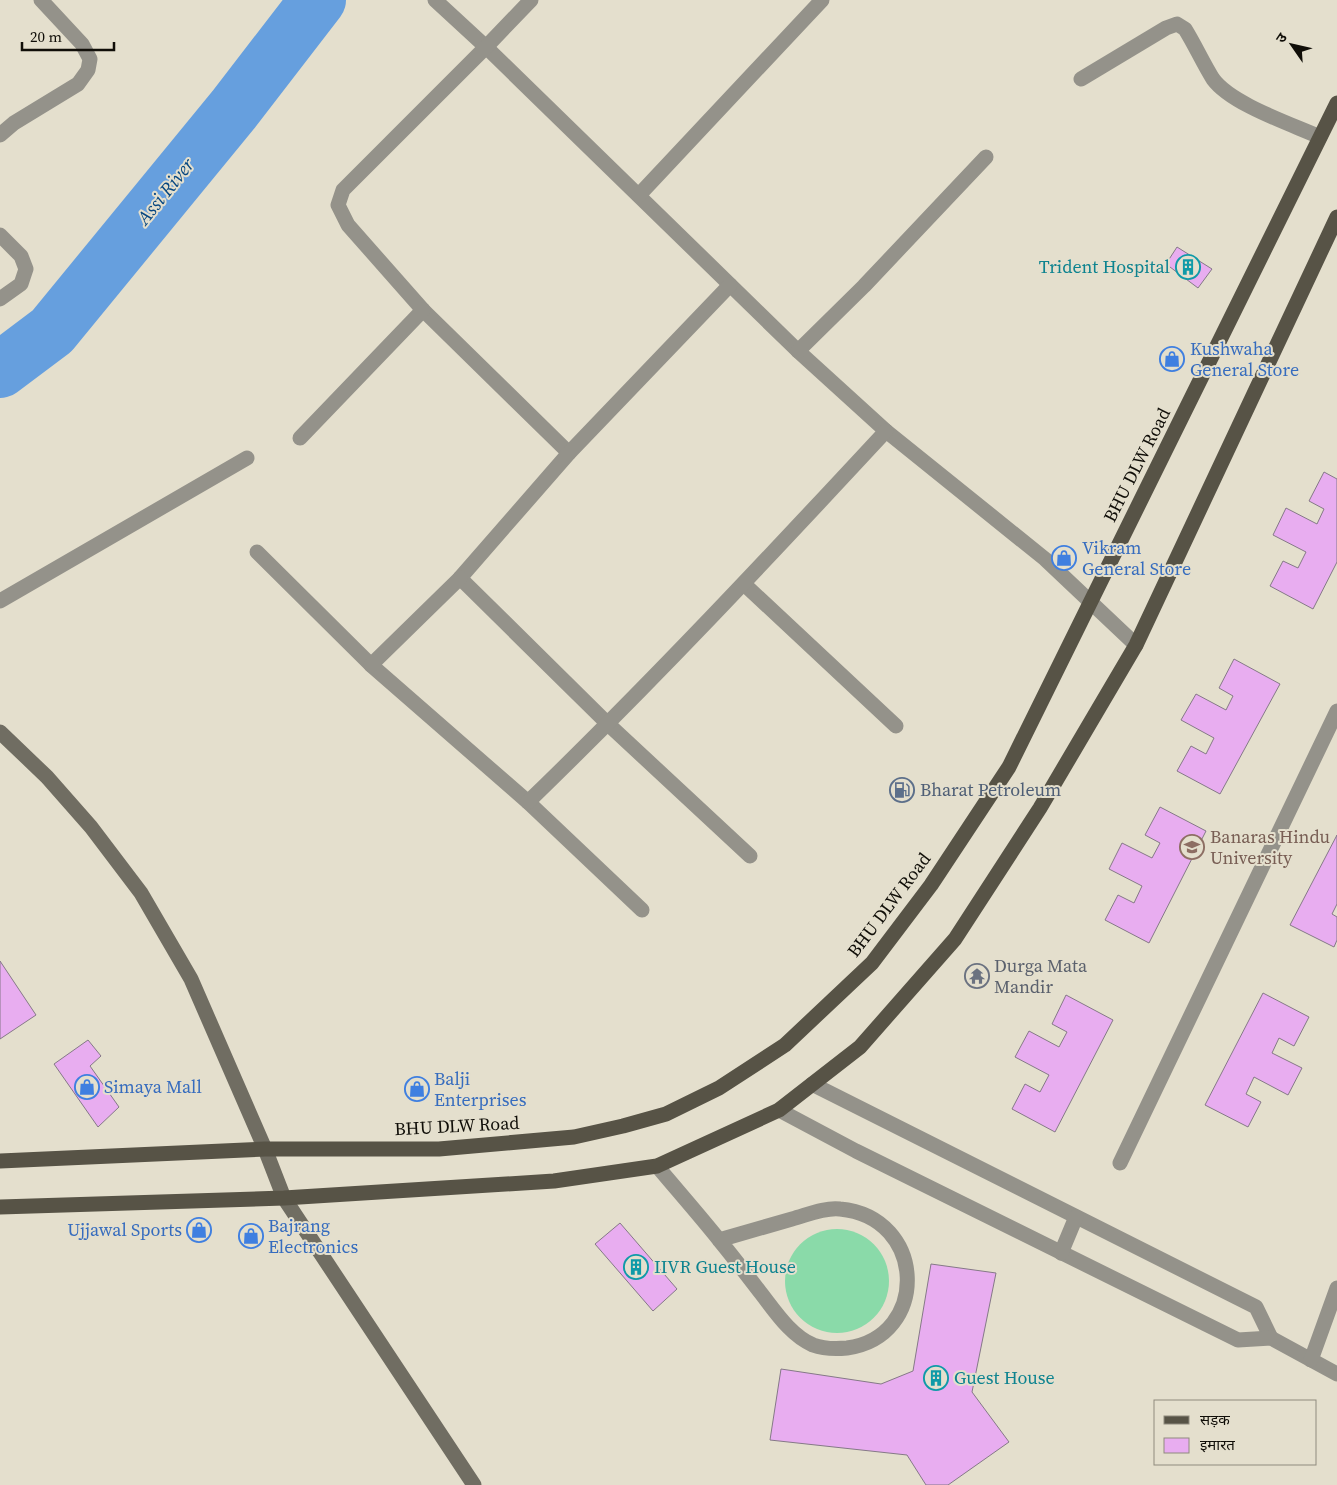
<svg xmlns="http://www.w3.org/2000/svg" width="1337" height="1485" viewBox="0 0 1337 1485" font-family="'Source Serif 4','Noto Sans Devanagari',serif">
<rect width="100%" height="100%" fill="#e4dfcd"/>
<circle fill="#8adaa9" cx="837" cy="1281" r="52"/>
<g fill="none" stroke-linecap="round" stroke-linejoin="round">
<path stroke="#669fde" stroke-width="56" d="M0,370L52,331L234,109L318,0"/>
</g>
<g fill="#e8adf0" stroke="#857987">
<path d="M1177,247L1212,269L1198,288L1166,264Z"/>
<path d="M1324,472L1337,479V562L1313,609L1270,586L1283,561L1298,568L1306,552L1273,535L1286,508L1317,524L1324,509L1309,501Z"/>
<path d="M1234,659L1280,684L1220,794L1177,771L1191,746L1206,754L1214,738L1181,720L1196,694L1226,710L1233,696L1219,688Z"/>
<path d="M1160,807L1206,831L1149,943L1105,920L1118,895L1134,903L1142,886L1109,869L1122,843L1152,858L1160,843L1145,835Z"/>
<path d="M1337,835V904L1332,914L1337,917V940L1334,947L1290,925Z"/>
<path d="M0,961L36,1015L0,1039Z"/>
<path d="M1263,993L1309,1017L1294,1046L1279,1038L1272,1053L1302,1068L1288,1095L1254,1077L1246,1094L1261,1102L1248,1127L1205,1105Z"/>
<path d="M1066,995L1113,1020L1055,1132L1012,1109L1025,1084L1040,1092L1049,1075L1015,1057L1029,1031L1059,1047L1067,1032L1052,1024Z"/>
<path d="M88,1040L101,1056L90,1066L119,1107L98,1127L54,1064Z"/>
<path d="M620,1223L677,1289L653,1311L595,1244Z"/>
<path d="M931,1264L996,1273L972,1392L1009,1442L948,1485H926L907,1455L770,1440L781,1369L881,1384L913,1371Z"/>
</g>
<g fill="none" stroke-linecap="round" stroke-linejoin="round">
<g stroke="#94928a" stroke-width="15">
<path d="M812,1084L1256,1307L1271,1338"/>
<path d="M779,1110L856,1151L1238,1340L1271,1338L1337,1374"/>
<path d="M1120,1163L1337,711"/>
<path d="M657,1166C678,1191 700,1216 720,1241C734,1258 747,1275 760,1292C775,1311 790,1335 813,1345C824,1349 836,1349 847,1348C930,1337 927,1217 840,1209C825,1207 807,1215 792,1219C768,1226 744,1233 719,1240"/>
<path d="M1061,1253L1076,1217"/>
<path d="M1311,1360L1337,1288"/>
</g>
<g stroke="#94928a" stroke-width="15">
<path d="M435,0L486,47L798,351L886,431L1045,559L1136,645"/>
<path d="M531,0L486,47L343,190L338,205L348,225L423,310L569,453"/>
<path d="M1081,79L1166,28L1177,24L1185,29C1195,45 1203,63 1213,79C1231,104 1291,124 1320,137"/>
<path d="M0,135L14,123L78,84L88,70L90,59L82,44L41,0"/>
<path d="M639,195L822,0"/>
<path d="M0,235L21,256L26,269L21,284L0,299"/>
<path d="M730,285L569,453L460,578L608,724L750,856"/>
<path d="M798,351L864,286L986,157"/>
<path d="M300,438L423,310"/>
<path d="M257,552L371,665L528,802L642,910"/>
<path d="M744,584L896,726"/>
<path d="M0,601L247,458"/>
<path d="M371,665L460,578"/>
<path d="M528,802C652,682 769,557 886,431"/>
</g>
<path stroke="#706d62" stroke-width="15" d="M0,732L47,777L91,827L141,893L191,979L265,1149L284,1198L474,1485"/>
<g stroke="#575346" stroke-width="15">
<path d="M0,1161L265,1149H439L574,1137L623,1126L666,1114L719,1088L785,1045L872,963L931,885L1009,767L1337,103"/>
<path d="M0,1207L284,1198L554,1181L657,1166L779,1110L860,1047L955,939L1040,808L1136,645L1337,217"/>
</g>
</g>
<defs>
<symbol id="building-ring" viewBox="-11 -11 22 22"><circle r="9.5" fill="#e4dfcd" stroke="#0f9aa8" stroke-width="1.5"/><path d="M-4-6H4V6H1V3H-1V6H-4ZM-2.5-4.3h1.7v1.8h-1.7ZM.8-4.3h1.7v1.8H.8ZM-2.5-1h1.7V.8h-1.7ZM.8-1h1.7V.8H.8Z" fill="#0f9aa8"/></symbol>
<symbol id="shop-ring" viewBox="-11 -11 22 22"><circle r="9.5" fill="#e4dfcd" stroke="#3f7fe0" stroke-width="1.5"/><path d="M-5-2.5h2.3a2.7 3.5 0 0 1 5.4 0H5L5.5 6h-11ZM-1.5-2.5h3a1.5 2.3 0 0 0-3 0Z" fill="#3f7fe0"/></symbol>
<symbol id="fuel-ring" viewBox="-11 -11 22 22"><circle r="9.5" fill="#e4dfcd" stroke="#5c6f8a" stroke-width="1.5"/><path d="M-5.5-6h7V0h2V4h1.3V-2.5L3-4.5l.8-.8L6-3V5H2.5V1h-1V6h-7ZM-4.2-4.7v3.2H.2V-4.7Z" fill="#5c6f8a"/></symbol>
<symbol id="university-ring" viewBox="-11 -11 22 22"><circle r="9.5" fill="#e4dfcd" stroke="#8d6e63" stroke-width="1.5"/><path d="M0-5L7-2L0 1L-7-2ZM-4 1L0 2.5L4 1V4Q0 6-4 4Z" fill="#8d6e63"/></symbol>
<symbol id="temple-ring" viewBox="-11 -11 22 22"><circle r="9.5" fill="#e4dfcd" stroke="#6b7280" stroke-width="1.5"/><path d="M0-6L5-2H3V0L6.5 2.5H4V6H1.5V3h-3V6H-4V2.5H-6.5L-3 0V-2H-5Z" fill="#6b7280"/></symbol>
</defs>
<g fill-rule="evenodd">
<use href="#building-ring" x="1174" y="253" width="28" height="28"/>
<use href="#shop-ring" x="1158" y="345" width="28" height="28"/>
<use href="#shop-ring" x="1050" y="544" width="28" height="28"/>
<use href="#fuel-ring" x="888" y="776" width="28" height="28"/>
<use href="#university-ring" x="1178" y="833" width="28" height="28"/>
<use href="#temple-ring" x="963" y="962" width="28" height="28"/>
<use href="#shop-ring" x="73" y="1073" width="28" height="28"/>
<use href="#shop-ring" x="403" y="1075" width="28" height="28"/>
<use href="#shop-ring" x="185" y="1216" width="28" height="28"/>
<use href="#shop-ring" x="237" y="1222" width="28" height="28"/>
<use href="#building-ring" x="622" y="1253" width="28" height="28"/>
<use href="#building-ring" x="922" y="1364" width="28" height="28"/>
</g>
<g text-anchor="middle" stroke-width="4" stroke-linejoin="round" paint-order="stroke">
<g font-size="18" fill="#0d838f" stroke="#e4dfcd" text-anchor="start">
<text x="1170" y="273" text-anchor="end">Trident Hospital</text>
<text x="654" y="1273">IIVR Guest House</text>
<text x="954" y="1384">Guest House</text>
</g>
<g font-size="18" fill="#366cbe" stroke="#e4dfcd" text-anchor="start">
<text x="1190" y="355">Kushwaha<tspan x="1190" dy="21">General Store</tspan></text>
<text x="1082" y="554">Vikram<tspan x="1082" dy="21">General Store</tspan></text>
<text x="434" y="1085">Balji<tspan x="434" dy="21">Enterprises</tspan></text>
<text x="104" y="1093">Simaya Mall</text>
<text x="268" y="1232">Bajrang<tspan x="268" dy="21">Electronics</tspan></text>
<text x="182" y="1236" text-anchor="end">Ujjawal Sports</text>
</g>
<g font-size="18" fill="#100e08" stroke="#e4dfcd">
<text transform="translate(1137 465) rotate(-63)" y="6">BHU DLW Road</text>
<text transform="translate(889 905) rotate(-53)" y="6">BHU DLW Road</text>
<text transform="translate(457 1126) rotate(-3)" y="6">BHU DLW Road</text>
</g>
<g font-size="18" fill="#4e5e75" stroke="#e4dfcd" text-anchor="start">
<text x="920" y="796">Bharat Petroleum</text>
</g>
<g font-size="18" fill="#785e54" stroke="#e4dfcd" text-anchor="start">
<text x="1210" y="843">Banaras Hindu<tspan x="1210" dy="21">University</tspan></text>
</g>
<g font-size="18" fill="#5b616d" stroke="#e4dfcd" text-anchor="start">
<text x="994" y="972">Durga Mata<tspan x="994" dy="21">Mandir</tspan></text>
</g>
<g font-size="19" font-style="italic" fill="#074781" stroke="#e4dfcd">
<text transform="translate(165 191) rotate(-51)" y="7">Assi River</text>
</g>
</g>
<rect x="1154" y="1400" width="162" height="65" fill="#e4dfcd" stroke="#8f8b7e"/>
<rect x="1164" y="1416" width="25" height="8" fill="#575346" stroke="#8f8b7e"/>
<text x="1200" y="1425" font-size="15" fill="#100e08">सड़क</text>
<rect x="1164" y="1438" width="25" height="15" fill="#e8adf0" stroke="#8f8b7e"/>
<text x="1200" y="1450" font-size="15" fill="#100e08">इमारत</text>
<g transform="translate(1292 45) rotate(304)" stroke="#e4dfcd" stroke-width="4" paint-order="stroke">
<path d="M0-4L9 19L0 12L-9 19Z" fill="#100e08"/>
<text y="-8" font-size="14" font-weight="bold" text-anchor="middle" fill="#100e08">उ</text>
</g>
<path d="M22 42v8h92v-8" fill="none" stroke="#100e08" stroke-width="2.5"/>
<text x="30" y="42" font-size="15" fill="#100e08" stroke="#e4dfcd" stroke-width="4" paint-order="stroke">20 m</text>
</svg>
